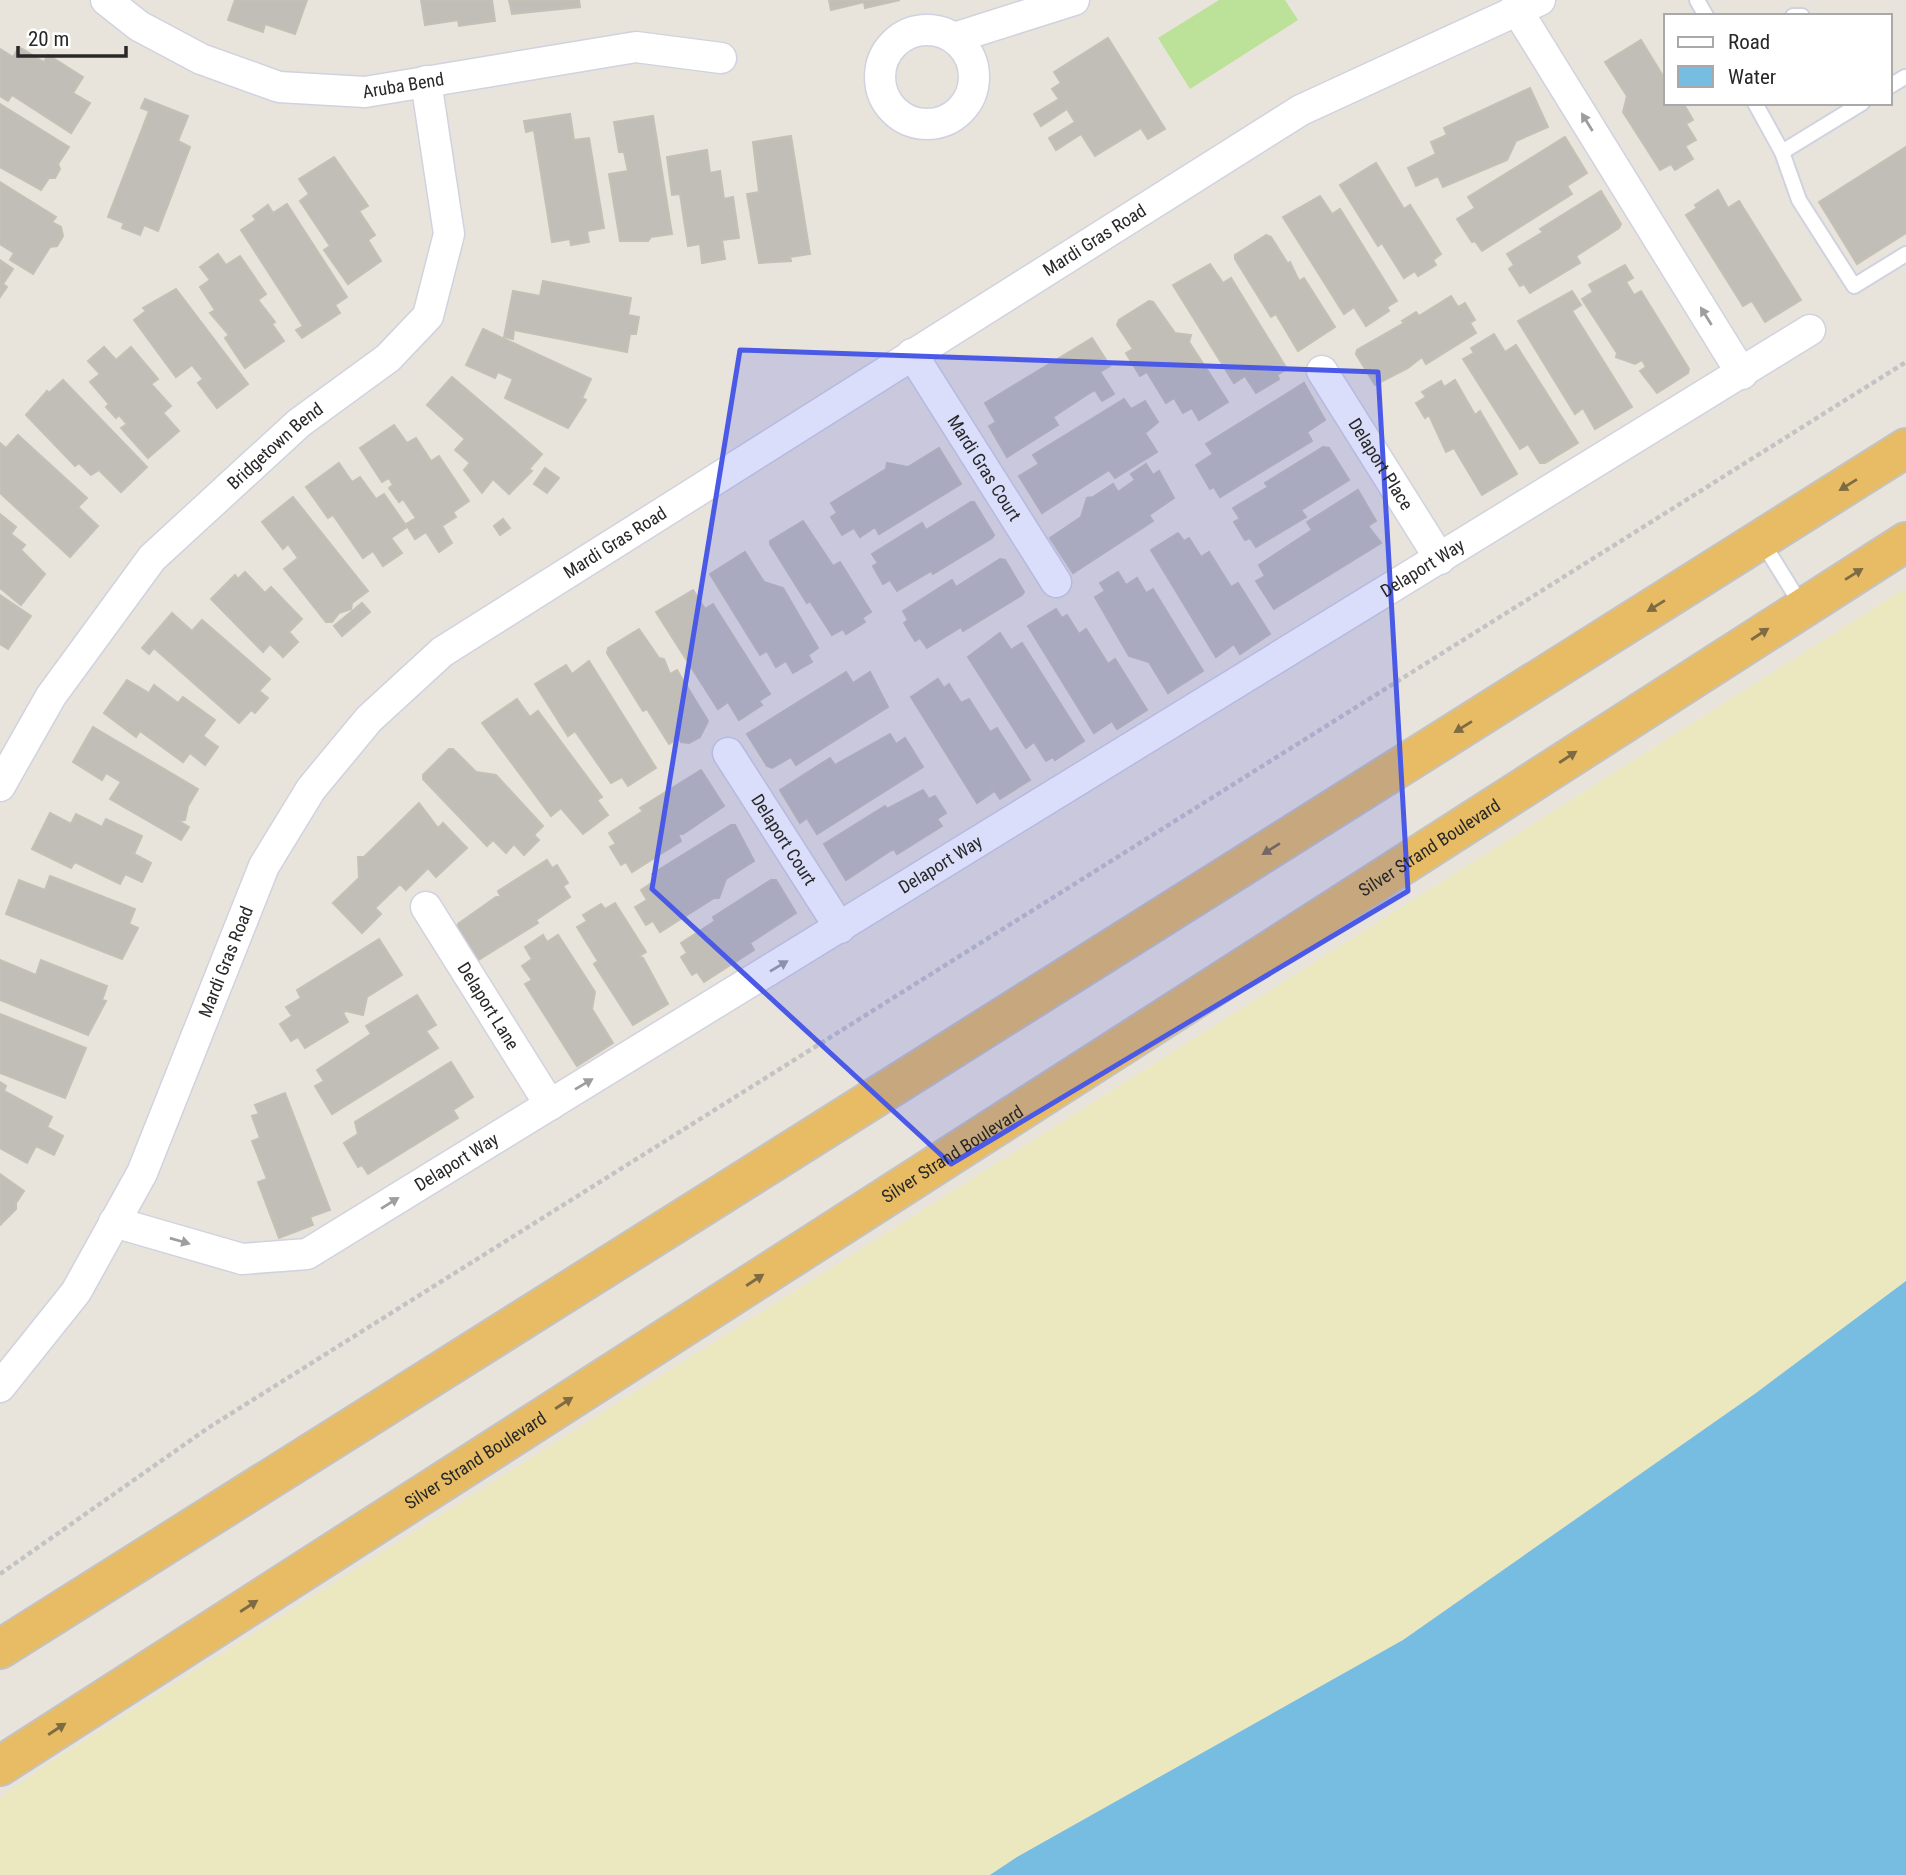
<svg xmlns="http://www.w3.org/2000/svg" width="1906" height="1875" viewBox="0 0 1906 1875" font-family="'Roboto Condensed',sans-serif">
<rect width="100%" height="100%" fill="#e9e4db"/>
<path fill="#ebe8c0" d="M1906,588V1281L1756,1393L1403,1640L1017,1857L990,1875H0V1798L49,1763Z"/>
<path fill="#bce199" d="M1219,0H1285L1298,20L1190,89L1158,38Z"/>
<path fill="#77bce1" d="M1906,1281V1875H990L1017,1857L1403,1640L1756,1393Z"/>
<g fill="#c1beb7" stroke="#c4c0b5" stroke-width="2">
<path d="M235,0H307L295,34L265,24L263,32L228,20Z"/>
<path d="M421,0H492L495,21L459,26L458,20L425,25Z"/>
<path d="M509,0H579L580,7L512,14Z"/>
<path d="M829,0H900L865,8L864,2L831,10Z"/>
<path d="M1108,38L1165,129L1148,139L1141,128L1095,156L1081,134L1056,150L1049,138L1075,122L1067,109L1041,126L1034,114L1059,99L1052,89L1061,83L1054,72Z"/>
<path d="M1641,40L1666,81V103H1683L1693,120L1686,124L1696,140L1685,146L1693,159L1675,170L1671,164L1660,170L1623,112L1627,96L1605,62Z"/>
<path d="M19,47L44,62L48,55L83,77L73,93L90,103L71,133L12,95L8,101L0,96V49L13,57Z"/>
<path d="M1530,88L1548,127L1516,141L1507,160L1443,187L1438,176L1416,186L1408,168L1436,154L1431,142L1447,135L1444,128Z"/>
<path d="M145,99L188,116L178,141L190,147L158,231L144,225L140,235L122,228L124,223L108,217L149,111L141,108Z"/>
<path d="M0,104L69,147L58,164L60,169L55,178H49L41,190L0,167Z"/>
<path d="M570,114L574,140L589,138L604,228L587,231L589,242L571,245L570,239L552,242L534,130L526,132L524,121Z"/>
<path d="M653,116L672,234L651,237L648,241H620L609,174L628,171L624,152H619L614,122Z"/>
<path d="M791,136L810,254L790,257L791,261L759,263L747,194L759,192L753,142Z"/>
<path d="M1565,137L1587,173L1567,186L1572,194L1482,251L1475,241L1472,242L1457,219L1475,208L1468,197Z"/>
<path d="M1906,147V233L1857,264L1819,202Z"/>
<path d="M707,150L710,173L720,171L724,199L733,197L739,238L722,240L725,259L702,263L700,244L688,246L680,194L672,195L667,157Z"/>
<path d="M334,157L368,206L359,211L375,235L368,240L381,261L348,284L324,250L330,246L300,201L309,194L299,179Z"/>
<path d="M1376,163L1404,209L1410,205L1441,254L1433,260L1436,265L1418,276L1415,271L1404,278L1382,243L1378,246L1340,185Z"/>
<path d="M0,182L56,217L52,222L61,227L63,236L57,246L50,247L33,274L10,260L14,253L0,244Z"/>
<path d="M1718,190L1728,208L1739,201L1801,300L1765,322L1752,301L1743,306L1686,215L1697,208L1695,205Z"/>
<path d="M1601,191L1621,224L1619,228L1576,256L1580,263L1530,293L1524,284L1520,286L1509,269L1514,265L1507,254L1543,232L1540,229Z"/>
<path d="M1320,196L1332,214L1340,209L1397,301L1387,307L1389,311L1366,326L1354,307L1344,314L1283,217Z"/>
<path d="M287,204L347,297L335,305L340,313L302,338L296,330L303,326L241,230L256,220L253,216L268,205L273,213Z"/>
<path d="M1266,235L1271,237L1288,264L1290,262L1299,281L1304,278L1335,327L1298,351L1276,314L1271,317L1235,259V255Z"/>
<path d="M218,254L226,265L240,256L266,294L258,300L275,322L272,324L284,341L245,368L225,338L229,335L210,313L215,310L200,287L210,280L200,267Z"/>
<path d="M0,260L13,269L3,284L7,287L0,297Z"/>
<path d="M1210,264L1223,283L1231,278L1287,369L1277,375L1279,379L1256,393L1245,376L1234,383L1173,285Z"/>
<path d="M1625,265L1633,278L1626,282L1634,295L1641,291L1689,369L1688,373L1657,393L1640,371L1646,367L1642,360L1635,364L1616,357L1617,353L1582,299L1593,292L1589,285Z"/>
<path d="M543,281L631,298L628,315L639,317L636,334H630L627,352L514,330L513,339L504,337L513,291L540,296Z"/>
<path d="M176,289L248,384L217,408L198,383L203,379L192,365L176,377L134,320L146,311L143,308Z"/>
<path d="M1572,291L1581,305L1572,311L1632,407L1595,429L1583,408L1575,414L1518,321Z"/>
<path d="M1451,296L1458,307L1465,303L1475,320L1470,323L1476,333L1426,364L1422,357L1408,368L1375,385L1356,354L1357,350L1404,323L1402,321L1416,312L1419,316Z"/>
<path d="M1149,301L1153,302L1175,333L1191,335L1189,342L1228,402L1199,420L1192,408L1183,413L1174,398L1166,403L1147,372L1140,376L1126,353L1133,349L1117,325L1119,320Z"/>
<path d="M483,329L591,379L582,398L586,400L568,428L505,398L513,379L498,372L495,378L466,365Z"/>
<path d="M1494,334L1505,352L1516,345L1578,443L1545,463H1540L1528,444L1520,449L1463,359L1474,353L1471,348Z"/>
<path d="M1092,338L1110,366L1100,372L1114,394L1102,401L1095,390L1088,394L1053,417L1058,425L1007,457L989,426L996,422L985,403Z"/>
<path d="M104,347L116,360L131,347L158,379L151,384L171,406L163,413L179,431L148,458L121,428L127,424L119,415L116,418L106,407L109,404L90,382L100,374L88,361Z"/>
<path d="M452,377L542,454L529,469L532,471L509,494L493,479L482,493L464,470L470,463L455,450L465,439L427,405Z"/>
<path d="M63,380L147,467L121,492L99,470L91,475L79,463L75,466L26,415L47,391L49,393Z"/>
<path d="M1455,380L1475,415L1480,411L1517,474L1482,495L1454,448L1446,452L1429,415L1425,418L1416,403L1426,397L1422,392L1441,381L1444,387Z"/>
<path d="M1304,383L1325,420L1307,432L1312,441L1220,497L1214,487L1210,489L1196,465L1213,454L1206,444Z"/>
<path d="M1124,399L1131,409L1145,401L1158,422L1145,433L1157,452L1115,478L1109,470L1042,513L1019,476L1039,464L1033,455Z"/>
<path d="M394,425L407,443L416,438L431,461L439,456L469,501L453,512L456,517L442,526L452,543L439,552L426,532L415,539L406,524L416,518L403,499L399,502L389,488L393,485L389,478L382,482L360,448Z"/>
<path d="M18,435L87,498L78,507L98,526L70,557L0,493V443L6,448Z"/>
<path d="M1323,447L1329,448L1349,480L1301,510L1306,517L1256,547L1250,538L1245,540L1234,522L1240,519L1233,508L1268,487L1265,483Z"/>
<path d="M939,448L961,484L879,534L875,527L860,537L854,528L842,535L831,517L837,513L831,503L886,469L887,463L908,467Z"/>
<path d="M339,463L352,482L360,477L376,499L384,494L407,527L391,538L402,553L383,566L373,551L363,558L333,515L328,518L306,487Z"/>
<path d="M1146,464L1153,475L1159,471L1174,498L1149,515L1153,521L1073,573L1050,538L1081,517L1087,498L1093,497L1113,484L1118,492L1135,480L1131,474Z"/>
<path d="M545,468L559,478L547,493L534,484Z"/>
<path d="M1358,490L1376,521L1368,526L1381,543L1274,609L1256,581L1265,576L1259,565L1312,530L1307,522Z"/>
<path d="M293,497L368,591L352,603L351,609L339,613L332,622H326L284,569L298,558L288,544L283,549L262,522Z"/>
<path d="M971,502H974L994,535L992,538L933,574L931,571L897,591L890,580L883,584L873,566L878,563L872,554L922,523L926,530Z"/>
<path d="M0,514L16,527L11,534L25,545L21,550L45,574L21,605L0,588Z"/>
<path d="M503,519L510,528L500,535L494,526Z"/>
<path d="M803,521L833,566L840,562L871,612L862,618L865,622L846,634L843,629L832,635L810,601L807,603L770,544V541Z"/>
<path d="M1178,533L1184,541L1189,538L1201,557L1209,552L1231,587L1238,583L1270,634L1240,654L1234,644L1216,657L1151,550Z"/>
<path d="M745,552L764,582L783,588L818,648L808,655L812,662L793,673L786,661L776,667L767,651L760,655L710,574Z"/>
<path d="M1000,559L1005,560L1024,592L1022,595L963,631L961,627L927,648L920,638L915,641L904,623L908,620L903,611L952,580L956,587Z"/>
<path d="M245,572L265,593L271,587L302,619L289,632L298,642L283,657L270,644L263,652L211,599L235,575L238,579Z"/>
<path d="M1118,572L1126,585L1137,578L1146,593L1153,589L1203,671L1168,693L1149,662L1129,656L1095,597L1105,591L1100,583Z"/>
<path d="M693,590L705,609L713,604L770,694L759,701L762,705L739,720L728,702L718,709L656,612Z"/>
<path d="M0,595L31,616L8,649L0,644Z"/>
<path d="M362,603L370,612L342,636L334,626Z"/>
<path d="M1056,609L1062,618L1067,615L1079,634L1086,629L1108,664L1115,659L1147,710L1117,729L1112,721L1094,733L1028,626Z"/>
<path d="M172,613L192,631L202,620L270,679L259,691L268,698L255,713L251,710L239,723L154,648L149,654L142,648Z"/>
<path d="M639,629L659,658L664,659L670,674L677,670L708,721L700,737L689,743L681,742L679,738L669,744L647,709L643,711L607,653L608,648Z"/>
<path d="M1000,633L1011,650L1022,643L1084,741L1055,760L1053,757L1046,761L1034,742L1026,748L968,657Z"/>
<path d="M589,661L656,768L628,786L622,777L611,783L575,731L568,736L535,684L566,665L572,674Z"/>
<path d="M846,672L853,683L870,672L888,707L796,765L791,757L772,768L767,766L747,734Z"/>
<path d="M938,679L944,688L949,684L961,703L969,699L990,732L997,728L1030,780L1000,799L988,781L993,792L977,803L911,697Z"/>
<path d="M127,680L149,693L154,685L178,703L183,697L215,720L203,736L218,747L205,765L190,753L183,762L140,731L136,737L104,713Z"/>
<path d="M517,699L530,717L538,711L602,797L597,800L608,815L583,834L561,808L551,816L482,723Z"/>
<path d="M93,727L198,789L188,806L185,820L179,821L189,827L181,840L110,799L121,782L106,773L102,780L73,762Z"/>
<path d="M890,734L896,744L905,738L923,767L817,834L807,818L800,823L780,790L830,758L835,765Z"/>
<path d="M449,749H453L476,772L496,775L543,826L534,835L539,840L524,855L514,844L506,853L493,840L487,846L423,779V775Z"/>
<path d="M701,770L724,806L683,834H678L681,841L632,872L626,862L621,865L610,847L616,844L609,833L643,811L640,808Z"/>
<path d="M923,790L929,799L935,796L946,813L937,819L942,826L897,854L894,849L890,851L846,880L824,844L885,806L887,809Z"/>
<path d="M419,803L438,828L443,823L467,848L436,877L428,868L406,890L400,884L375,908L381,914L362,933L333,903L359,878L358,857H364Z"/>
<path d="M50,813L71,824L76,814L102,827L106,819L142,836L134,854L151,863L142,882L125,874L120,884L75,862L71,868L32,849Z"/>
<path d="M731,825H735L754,861L726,879L719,898H714L660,932L653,921L646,925L635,907L647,900L641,890L656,880L652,874Z"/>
<path d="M547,860L552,868L557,865L568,883L563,886L570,897L536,920L538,923L477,961L456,929L458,924L496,897H501L498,891Z"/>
<path d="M50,876L135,909L129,924L138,928L122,959L6,914L19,880L45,890Z"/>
<path d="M771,880H776L796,913L750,943L754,950L704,982L697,972L692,975L681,957L687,953L681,943L715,921L713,917Z"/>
<path d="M615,903L646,952L638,957L643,958L668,1004L633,1025L594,964L598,961L577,927L587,921L583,915L601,904L605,909Z"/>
<path d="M543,935L547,942L558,935L595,992L592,1009L613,1043L577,1066L525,984L532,980L522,966L532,959L525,947Z"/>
<path d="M379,939L402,975L367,997L363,1015L346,1011L343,1013L348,1022L305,1048L298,1037L291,1041L280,1024L292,1016L286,1007L301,998L297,990Z"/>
<path d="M0,960L36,975L41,960L107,986L102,1000L106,1001L88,1035L0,1000Z"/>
<path d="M417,995L436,1025L426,1031L438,1048L332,1114L315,1086L324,1081L317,1070L371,1034L366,1026Z"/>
<path d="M0,1014L86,1048L65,1098L0,1073Z"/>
<path d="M451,1062L473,1097L453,1110L458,1118L368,1174L362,1165L358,1167L344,1143L358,1134L355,1122Z"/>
<path d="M0,1082L6,1086L4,1091L52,1117L47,1127L63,1136L54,1155L36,1146L27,1163L0,1148Z"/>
<path d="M285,1093L330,1210L310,1217L313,1225L279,1238L258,1182L267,1179L252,1141L260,1138L252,1116L259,1114L255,1105Z"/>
<path d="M0,1174L24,1191L16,1203V1209L0,1225Z"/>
</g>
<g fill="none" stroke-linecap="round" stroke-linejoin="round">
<defs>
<g id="service">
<path d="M1697,0L1706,16"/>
<path d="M1793,16H1802"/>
<path d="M1890,86L1905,77"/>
<path d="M1755,103L1782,152L1862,103"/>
<path d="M1782,152L1799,200L1854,286L1906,254"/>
<path d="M1761,540L1802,606"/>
</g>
<g id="minor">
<path id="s1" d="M106,0L139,26L201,59L279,87L365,92L636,47L721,58"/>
<path d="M1517,0V10L1742,374"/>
<circle cx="927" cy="77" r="47"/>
<path d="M954,38L1074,0"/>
<path id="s2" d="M912,354L1056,582"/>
<path id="s3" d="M1322,371L1440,559"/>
<path id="s4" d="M728,753L840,928"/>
<path id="s5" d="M0,786L51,696L152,558L299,423L388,358L428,316L449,234L426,81"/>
<path id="s6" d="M426,907L550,1105"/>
<path id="s7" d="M114,1222L242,1259L307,1254L1810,330"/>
<path id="s8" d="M0,1387L76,1292L142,1173L264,866L311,789L369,719L442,652L1301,110L1540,0"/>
</g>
<g id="trunk">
<path d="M0,1649L1906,448"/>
<path id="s9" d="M0,1766L1906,542"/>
</g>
</defs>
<use href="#service" stroke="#d0d2df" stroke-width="18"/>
<use href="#minor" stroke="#d0d2df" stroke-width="33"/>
<use href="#trunk" stroke="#c3c3c3" stroke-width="42"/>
<path stroke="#c3c3c3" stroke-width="4.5" stroke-dasharray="5 3.5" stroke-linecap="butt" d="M0,1574L208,1428L1906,362"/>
<use href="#service" stroke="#fff" stroke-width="14"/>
<use href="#minor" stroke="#fff" stroke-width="30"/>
<use href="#trunk" stroke="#e7bc64" stroke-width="38"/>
</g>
<defs><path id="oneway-solid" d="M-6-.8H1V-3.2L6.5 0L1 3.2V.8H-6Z" transform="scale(1.75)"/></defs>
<g fill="#9e9e9e">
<use href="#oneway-solid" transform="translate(1587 122) rotate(-122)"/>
<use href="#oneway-solid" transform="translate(1706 316) rotate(-122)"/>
<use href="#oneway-solid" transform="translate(779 966) rotate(-31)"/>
<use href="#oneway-solid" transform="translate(584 1084) rotate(-31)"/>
<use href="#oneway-solid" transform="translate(390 1203) rotate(-32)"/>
<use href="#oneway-solid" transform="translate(180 1241) rotate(16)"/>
</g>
<g fill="#7e6b43">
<use href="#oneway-solid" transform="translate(1848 485) rotate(148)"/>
<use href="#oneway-solid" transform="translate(1854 574) rotate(-32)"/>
<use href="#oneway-solid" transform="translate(1656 606) rotate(148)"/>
<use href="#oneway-solid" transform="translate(1760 634) rotate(-33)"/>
<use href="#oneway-solid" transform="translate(1463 727) rotate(148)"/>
<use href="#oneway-solid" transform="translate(1568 757) rotate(-33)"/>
<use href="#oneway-solid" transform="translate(1271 849) rotate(148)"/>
<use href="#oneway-solid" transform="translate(755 1280) rotate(-33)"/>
<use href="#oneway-solid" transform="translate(564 1403) rotate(-33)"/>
<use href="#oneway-solid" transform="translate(249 1606) rotate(-33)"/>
<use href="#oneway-solid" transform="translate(57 1729) rotate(-33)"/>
</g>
<path fill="#4a5ae7" fill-opacity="0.2" stroke="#4a5ae7" stroke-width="5" stroke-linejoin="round" d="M740,350L1378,372L1408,891L951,1164L652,889Z"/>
<g text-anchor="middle" stroke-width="6" stroke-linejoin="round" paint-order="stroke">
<g font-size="18" fill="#282828" stroke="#fff">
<text dy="6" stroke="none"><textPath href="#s1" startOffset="320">Aruba Bend</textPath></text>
<text dy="6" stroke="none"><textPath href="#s8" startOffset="1640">Mardi Gras Road</textPath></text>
<text dy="6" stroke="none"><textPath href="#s5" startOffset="441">Bridgetown Bend</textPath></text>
<text dy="6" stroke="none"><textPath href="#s3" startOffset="110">Delaport Place</textPath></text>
<text dy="6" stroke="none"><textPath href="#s2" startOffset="135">Mardi Gras Court</textPath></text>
<text dy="6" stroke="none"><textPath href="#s8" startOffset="1073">Mardi Gras Road</textPath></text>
<text dy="6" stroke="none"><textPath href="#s7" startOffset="1508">Delaport Way</textPath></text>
<text dy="6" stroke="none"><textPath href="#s4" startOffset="103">Delaport Court</textPath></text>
<text dy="6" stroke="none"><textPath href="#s9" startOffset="1699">Silver Strand Boulevard</textPath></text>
<text dy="6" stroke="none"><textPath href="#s7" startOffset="942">Delaport Way</textPath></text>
<text dy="6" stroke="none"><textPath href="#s8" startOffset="485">Mardi Gras Road</textPath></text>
<text dy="6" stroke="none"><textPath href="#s6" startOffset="117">Delaport Lane</textPath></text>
<text dy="6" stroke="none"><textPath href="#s9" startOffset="1132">Silver Strand Boulevard</textPath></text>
<text dy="6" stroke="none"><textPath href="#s7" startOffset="374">Delaport Way</textPath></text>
<text dy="6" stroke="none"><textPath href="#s9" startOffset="565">Silver Strand Boulevard</textPath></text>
</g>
</g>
<rect x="1664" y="14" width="228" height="91" fill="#ffffff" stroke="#a9a9a9" stroke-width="2"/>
<rect x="1678" y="37" width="35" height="10" fill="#ffffff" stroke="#a9a9a9" stroke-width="2"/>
<text x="1728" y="49" font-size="21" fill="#282828">Road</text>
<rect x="1678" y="66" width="35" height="21" fill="#77bce1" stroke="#a9a9a9" stroke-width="2"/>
<text x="1728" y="84" font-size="21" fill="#282828">Water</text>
<path d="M18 46v10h108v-10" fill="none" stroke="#282828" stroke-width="3.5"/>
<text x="28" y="46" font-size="21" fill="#282828" stroke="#ffffff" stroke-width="5" paint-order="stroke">20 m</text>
</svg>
